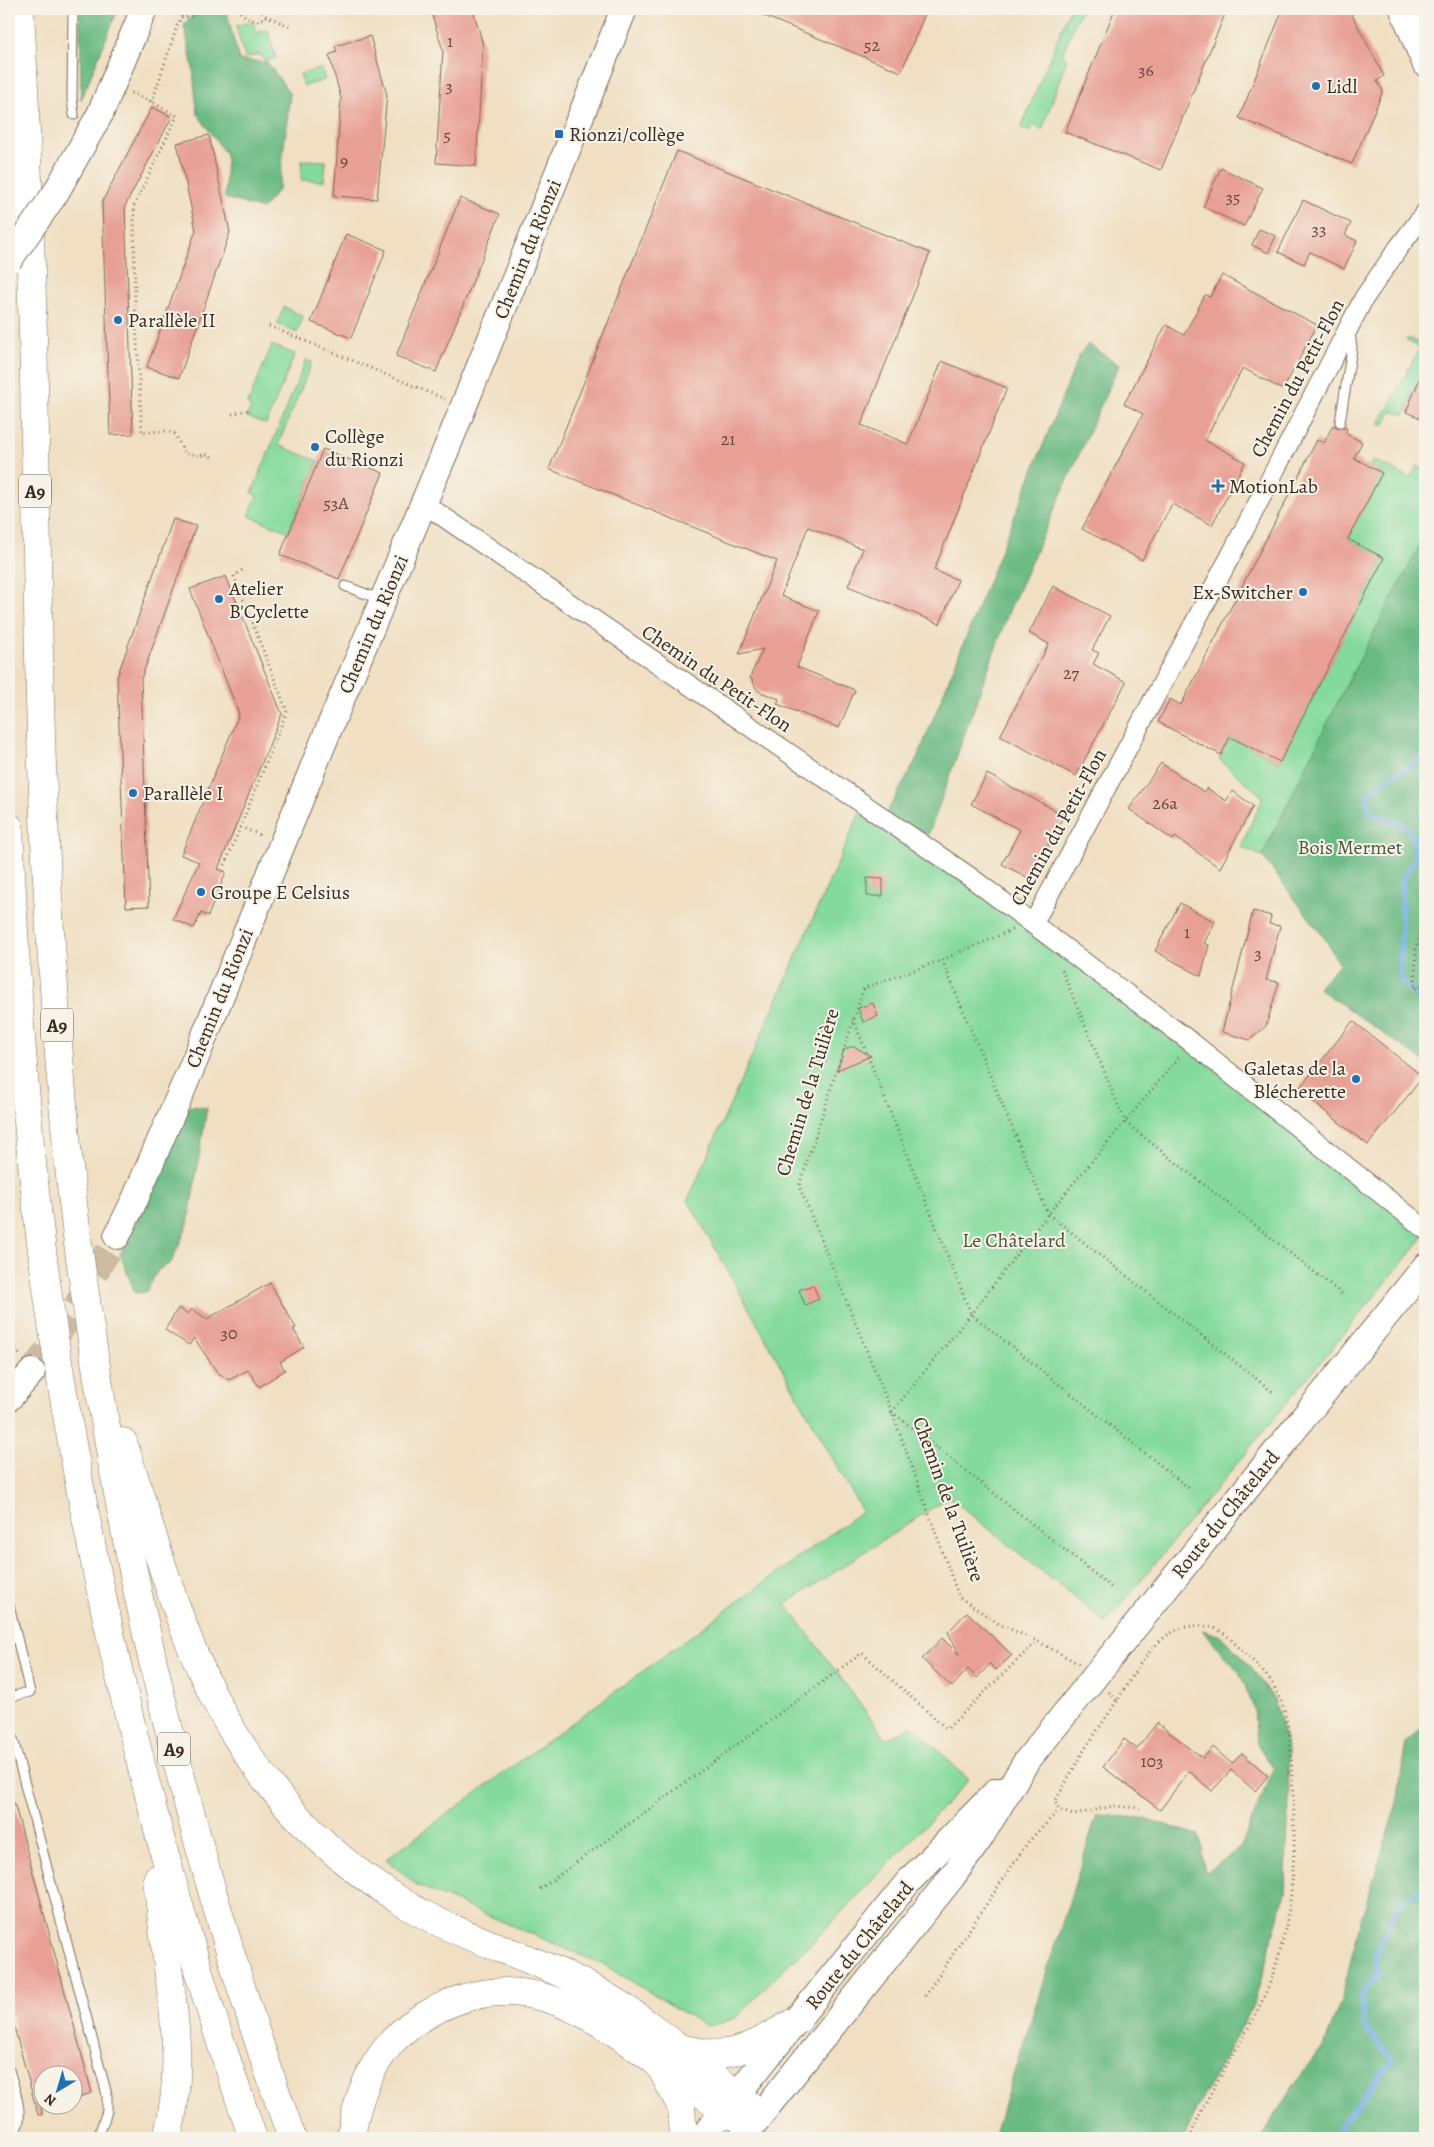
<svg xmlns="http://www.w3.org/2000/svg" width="1434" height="2147" viewBox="0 0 1434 2147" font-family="Alegreya,serif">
<rect width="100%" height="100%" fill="#f7f3e8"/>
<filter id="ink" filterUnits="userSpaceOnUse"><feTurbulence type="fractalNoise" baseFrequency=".02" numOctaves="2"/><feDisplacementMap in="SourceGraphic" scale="10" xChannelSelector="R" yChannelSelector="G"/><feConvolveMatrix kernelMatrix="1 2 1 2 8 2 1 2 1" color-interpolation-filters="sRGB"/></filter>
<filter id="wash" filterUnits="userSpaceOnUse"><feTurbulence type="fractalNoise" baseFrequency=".0096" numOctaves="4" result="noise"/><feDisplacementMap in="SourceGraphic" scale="20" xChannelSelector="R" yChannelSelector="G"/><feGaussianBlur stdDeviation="1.12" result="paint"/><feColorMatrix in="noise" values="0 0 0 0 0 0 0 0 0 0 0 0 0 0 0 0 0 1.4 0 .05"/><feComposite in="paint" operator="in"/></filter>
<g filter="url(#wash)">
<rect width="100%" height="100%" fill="#f0dfc2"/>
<g fill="#84da9d" stroke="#60825e">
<path d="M1070,9H1081L1062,55L1067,59L1042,130L1033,125L1030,132L1021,128Z"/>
<path d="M253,21L257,33L268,30L276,58L264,62L261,54L245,58L236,26Z"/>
<path d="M322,68L325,80L304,86L300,74Z"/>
<path d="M302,160L326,161L324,181L301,180Z"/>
<path d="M284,307L303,316L297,333L277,324Z"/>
<path d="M1410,338L1425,346V375L1422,374L1404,415L1392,411L1385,424L1381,426L1379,424L1420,348L1406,340Z"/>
<path d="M272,345L295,354L266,424L247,417L251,407L247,405Z"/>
<path d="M306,360L312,362L278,445L318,461L289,532L249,516L257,496L252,493Z"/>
<path d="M1373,460L1410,478L1417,466L1425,470V538L1262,856L1241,847L1263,797L1219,759L1230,737L1280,762L1384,558L1348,539L1382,473L1369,467Z"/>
<path d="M863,806L970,877L1425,1235L1106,1623L949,1497L786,1604L886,1739L913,1726L969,1780L820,1935L782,1970L737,2017L725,2022L706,2026L606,1966L417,1885L386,1859L862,1511L688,1200Z"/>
</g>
<g fill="#6bba84" stroke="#537251">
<path d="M80,9H118L81,100Z"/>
<path d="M197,9H226L239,60L268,63L290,94L279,189L262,209L225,198L226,155L197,113L193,68L184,25Z"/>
<path d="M1088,344L1119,365L1009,611L924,847L883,819L917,759L1079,356Z"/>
<path d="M1425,536V877L1418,920L1425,975V1062L1318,988L1339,964L1326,940L1262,856L1343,691Z"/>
<path d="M189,1106L207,1108L188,1224L171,1263L158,1270L146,1292L135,1293L120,1254L163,1166Z"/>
<path d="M1202,1630L1221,1636L1250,1666L1274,1699L1288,1750L1289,1804L1285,1893L1254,2004L1196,2110L1184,2138H993L1097,1815L1141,1818L1199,1835L1205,1873L1240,1848L1274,1769L1257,1744L1254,1709L1240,1673Z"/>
<path d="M1425,1726V2138H1261L1293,2086L1325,2044L1340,2004L1360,1923L1397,1803L1406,1741Z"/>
</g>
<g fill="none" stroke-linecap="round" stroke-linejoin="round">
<g stroke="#75aee5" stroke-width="5.5">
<path d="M1425,755L1373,789L1368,796L1367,807L1373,814L1404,825L1414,837L1416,857L1402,880L1400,980L1425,1005"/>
<path d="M1331,2138L1393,2059L1365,2028L1362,1993L1378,1976L1375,1957L1397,1907L1425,1885"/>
</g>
</g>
<g id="blocks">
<g fill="#e89f94">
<path d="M430,9H473L483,45L476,166L436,163L443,50Z"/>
<path d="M747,9H927L901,72Z"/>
<path d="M1115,9H1227L1161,170L1065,132Z"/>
<path d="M1283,9H1345L1350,11L1384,76L1377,81L1383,91L1352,164L1239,118Z"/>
<path d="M370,36L387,95L377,199L334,196L341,98L329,55L337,52L335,46Z"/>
<path d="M152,107L172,117L125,206L133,434L110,435L102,202Z"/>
<path d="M209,135L230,232L179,378L147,367L196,230L177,143Z"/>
<path d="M677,151L930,253L861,425L908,444L942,361L1007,388L934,570L958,580L940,624L848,586L863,549L808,527L781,596L819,611L797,667L855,690L839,728L777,704L779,699L758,691L750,677L763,649L739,654L777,561L549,469Z"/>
<path d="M1221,168L1263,188L1244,226L1203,207Z"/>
<path d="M460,198L500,214L436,372L396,356Z"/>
<path d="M1303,200L1351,223L1345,235L1357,241L1344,269L1310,252L1304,264L1278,252Z"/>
<path d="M1259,229L1276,236L1268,253L1252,245Z"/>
<path d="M346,234L386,250L351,338L311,322Z"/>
<path d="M1222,275L1317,325L1283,390L1243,368L1205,440L1245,462L1212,525L1172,504L1142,560L1082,529L1143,414L1124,404L1166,325L1184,335L1205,295L1210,297Z"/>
<path d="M1425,366V420L1406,412Z"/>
<path d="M1333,425L1339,428H1347L1345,433L1362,442L1354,458L1382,473L1348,539L1384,558L1280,762L1230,737L1221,755L1158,722L1170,699L1181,705L1317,440L1324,443Z"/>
<path d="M323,449L383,473L339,579L280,555Z"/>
<path d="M173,519L196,526L141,679L149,906L126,907L117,677Z"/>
<path d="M226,576L282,714L218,869L226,872L208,916L201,913L194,928L173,919L199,862L181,855L239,714L190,589Z"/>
<path d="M1053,586L1110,616L1092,650L1099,653L1093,664L1126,682L1076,776L1000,736L1049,644L1029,633Z"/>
<path d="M1161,763L1204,792L1207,788L1226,801L1233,791L1253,806L1220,868L1175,837L1173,840L1129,809Z"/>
<path d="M987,774L1064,815L1030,879L1002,864L1020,830L971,804Z"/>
<path d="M867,878L883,879V896H867Z"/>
<path d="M1180,903L1215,922L1204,943L1209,945L1201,976L1155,951Z"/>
<path d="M1253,911L1271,916L1269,924L1280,926L1266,980L1279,982L1266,1026L1250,1040L1222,1032Z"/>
<path d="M873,1003L878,1016L863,1022L858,1008Z"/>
<path d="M1353,1021L1423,1077L1368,1145L1298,1090Z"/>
<path d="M850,1047H855L871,1056L837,1070L844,1050Z"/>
<path d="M270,1283L296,1328L293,1329L304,1347L280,1362L285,1370L259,1387L248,1370L229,1380L217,1372L194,1338L189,1345L165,1330L178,1308L188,1314L192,1309L207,1319Z"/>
<path d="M813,1285L819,1299L805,1305L799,1290Z"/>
<path d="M967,1612L1012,1655L996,1670L990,1664L977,1678L968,1669L952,1687L922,1659L942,1638L960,1656L948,1632Z"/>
<path d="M1157,1723L1203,1758L1213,1747L1232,1764L1242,1753L1268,1776L1255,1791L1231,1770L1212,1791L1189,1771L1160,1810L1103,1767L1124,1739L1137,1749Z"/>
<path d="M9,1802H14L92,2093L72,2099V2074H42V2115H38L9,2008Z"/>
</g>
</g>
</g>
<g filter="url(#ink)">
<use href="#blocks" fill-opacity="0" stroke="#7a6957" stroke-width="1"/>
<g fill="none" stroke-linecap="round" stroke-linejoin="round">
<path stroke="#ccbba1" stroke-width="26" stroke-dasharray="26 13" stroke-linecap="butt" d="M32,1372L65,1324L117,1236"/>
<defs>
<g id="lane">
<path d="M73,9L72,99L74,115"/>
<path d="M1340,422L1352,348L1350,333"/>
<path d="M345,586L382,600"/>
<path d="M9,1605L30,1692L9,1697"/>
<path d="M9,1724L107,2095V2111L98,2138"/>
<path d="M9,2070C13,2085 30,2127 9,2134"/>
</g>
<g id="street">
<path d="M423,503L970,877L1191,1042L1425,1229"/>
<path d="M1033,924L1230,557L1364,298L1399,247L1425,213"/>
</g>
<g id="secondary">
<path d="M1403,9L1425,63"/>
<path d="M100,114L144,9"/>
<path d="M117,1236L135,1199L194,1062L330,726L448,445L624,9"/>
<path d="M9,1398L32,1372"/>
<path d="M702,2138L909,1881L997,1791"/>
<path d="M742,2138L952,1877L978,1841L1026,1762L1425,1267"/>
</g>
<g id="highway">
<path d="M20,9C26,117 30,225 33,334C38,547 37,760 53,973C59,1063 66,1154 78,1243C118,1547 188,1849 292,2138"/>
<path d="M9,827C16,1003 29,1181 57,1356C100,1622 164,1884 253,2138"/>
<path d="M123,1442C154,1536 181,1645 232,1730C274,1800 332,1859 402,1902C458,1937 522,1953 580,1982C644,2014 705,2070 761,2115"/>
<path d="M157,1879C161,1913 165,1947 170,1982C177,2035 181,2085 167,2138"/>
<path d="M678,2048C695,2051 714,2056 732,2052C755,2047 778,2031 798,2020"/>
<path d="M660,2066L681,2106L683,2138"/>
<path d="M351,2138C358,2090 378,2044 421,2018C514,1961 583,2007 658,2063C683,2082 709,2097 733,2116"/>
</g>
</defs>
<use href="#lane" stroke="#7a6957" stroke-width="11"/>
<use href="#street" stroke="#7a6957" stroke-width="21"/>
<use href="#secondary" stroke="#7a6957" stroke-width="28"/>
<use href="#highway" stroke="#7a6957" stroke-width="29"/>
<g stroke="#7a6957" stroke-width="3" stroke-dasharray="1 4" stroke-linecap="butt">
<path d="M236,9L249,19L259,21L266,16"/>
<path d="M258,9L266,16L289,26"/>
<path d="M181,17L193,16L199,9"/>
<path d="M131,93L152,102L177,116L134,206L135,305L142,432L166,431L175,434L185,454L200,456L206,454L214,458"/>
<path d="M152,102L177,26L185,9"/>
<path d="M269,326L445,399"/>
<path d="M232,414L247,410L249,406"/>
<path d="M240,827L263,836"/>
<path d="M225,865L287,711L234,576L245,568"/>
<path d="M1425,910L1416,949L1415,987L1425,996"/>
<path d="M1012,930L942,960L864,988L799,1186L892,1412L959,1597L999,1624L1037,1641L1079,1664"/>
<path d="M942,960L1048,1214L1273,1392"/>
<path d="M1062,970L1125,1122L1342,1294"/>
<path d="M1415,987L1425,984"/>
<path d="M853,1019L971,1314L1190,1489"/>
<path d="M9,1342L20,1355"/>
<path d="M1111,1587L892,1412L971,1314L1048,1214L1180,1056"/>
<path d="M1109,1692L1117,1701C1138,1667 1162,1617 1210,1627C1223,1629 1233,1642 1242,1651C1254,1662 1267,1674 1275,1688C1289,1713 1291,1747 1292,1776C1296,1847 1296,1905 1273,1974C1253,2033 1211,2080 1190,2138"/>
<path d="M1117,1701L1081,1755L1055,1802L1059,1810L1073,1815L1113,1806L1140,1808"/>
<path d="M540,1889L862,1653L947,1729L1037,1641"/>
<path d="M925,1996L1028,1842L1059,1810"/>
</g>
<use href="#lane" stroke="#fff" stroke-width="9"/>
<use href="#street" stroke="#fff" stroke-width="19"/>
<use href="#secondary" stroke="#fff" stroke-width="26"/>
<use href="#highway" stroke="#fff" stroke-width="28"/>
<defs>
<path id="secondary-bridge" d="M9,260L55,194L100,114"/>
</defs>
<use href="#secondary-bridge" stroke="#7a6957" stroke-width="28" stroke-linecap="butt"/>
<use href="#secondary-bridge" stroke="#fff" stroke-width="26"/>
</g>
</g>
<g fill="#1f6fb2" stroke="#f7f3e8" stroke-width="2">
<circle cx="1316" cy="86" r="5"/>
<rect x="554" y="129" width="10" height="10" rx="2.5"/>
<circle cx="118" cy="320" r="5"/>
<circle cx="315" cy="447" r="5"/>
<path d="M1215.5 478.5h5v5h5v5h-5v5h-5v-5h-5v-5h5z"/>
<circle cx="1303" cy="592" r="5"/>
<circle cx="219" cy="599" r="5"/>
<circle cx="133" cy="793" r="5"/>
<circle cx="201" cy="892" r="5"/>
<circle cx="1356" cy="1079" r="5"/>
</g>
<g text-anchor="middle" stroke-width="4" stroke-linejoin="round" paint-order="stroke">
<g font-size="18" fill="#66473c">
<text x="450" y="47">1</text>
<text x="872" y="51">52</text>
<text x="1146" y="76">36</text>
<text x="449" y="92">3</text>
<text x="447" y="141">5</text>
<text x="344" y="167">9</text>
<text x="1233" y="203">35</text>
<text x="1319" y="235">33</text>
<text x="728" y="445">21</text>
<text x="336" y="509">53A</text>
<text x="1071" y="679">27</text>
<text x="1165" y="809">26a</text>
<text x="1187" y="938">1</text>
<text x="1258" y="959">3</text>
<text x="229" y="1339">30</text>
<text x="1152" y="1767">103</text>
</g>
<g fill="#f7f3e8" stroke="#73665b" stroke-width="1">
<rect x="19" y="474.5" width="32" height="33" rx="4"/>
<rect x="41" y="1008.5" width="32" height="33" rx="4"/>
<rect x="158" y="1732.5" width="32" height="33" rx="4"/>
</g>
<g font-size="19" font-weight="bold" fill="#3b2a1e">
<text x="35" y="498">A9</text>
<text x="57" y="1032">A9</text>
<text x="174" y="1756">A9</text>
</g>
<g font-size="20" fill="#3b2a1e" stroke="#f7f3e8" text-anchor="start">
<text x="1326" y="93">Lidl</text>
<text x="569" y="141">Rionzi/collège</text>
<text x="128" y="327">Parallèle II</text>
<text x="325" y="443">Collège<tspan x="325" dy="23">du Rionzi</tspan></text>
<text x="1229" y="493">MotionLab</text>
<text x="229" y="595">Atelier<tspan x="229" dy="23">B'Cyclette</tspan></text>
<text x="1293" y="599" text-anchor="end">Ex-Switcher</text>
<text x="143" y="800">Parallèle I</text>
<text x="211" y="899">Groupe E Celsius</text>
<text x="1346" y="1075" text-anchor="end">Galetas de la<tspan x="1346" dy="23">Blécherette</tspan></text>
</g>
<g font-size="20" fill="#3b2a1e" stroke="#f7f3e8">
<text transform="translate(527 249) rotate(-68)" y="7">Chemin du Rionzi</text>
<text transform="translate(1297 378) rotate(-62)" y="7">Chemin du Petit-Flon</text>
<text transform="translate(373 624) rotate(-67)" y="7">Chemin du Rionzi</text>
<text transform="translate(717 678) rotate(34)" y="7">Chemin du Petit-Flon</text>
<text transform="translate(1058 827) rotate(-61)" y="7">Chemin du Petit-Flon</text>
<text transform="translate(219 998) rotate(-68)" y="7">Chemin du Rionzi</text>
<text transform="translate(807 1092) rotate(-73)" y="7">Chemin de la Tuilière</text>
<text transform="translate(949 1499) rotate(70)" y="7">Chemin de la Tuilière</text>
<text transform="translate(1225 1514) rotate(-51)" y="7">Route du Châtelard</text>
<text transform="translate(859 1945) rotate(-51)" y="7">Route du Châtelard</text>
</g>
<g font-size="20" fill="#4d563e" stroke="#f7f3e8">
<text x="1350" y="854">Bois Mermet</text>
<text x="1014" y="1247">Le Châtelard</text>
</g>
</g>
<rect width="1434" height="2147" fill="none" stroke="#f7f3e8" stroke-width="30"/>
<g transform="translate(58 2090) rotate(218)"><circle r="24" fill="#f7f3e8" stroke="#aca397"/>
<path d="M0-4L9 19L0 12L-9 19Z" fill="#1f6fb2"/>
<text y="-8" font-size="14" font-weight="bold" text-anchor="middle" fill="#3b2a1e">N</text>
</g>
</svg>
